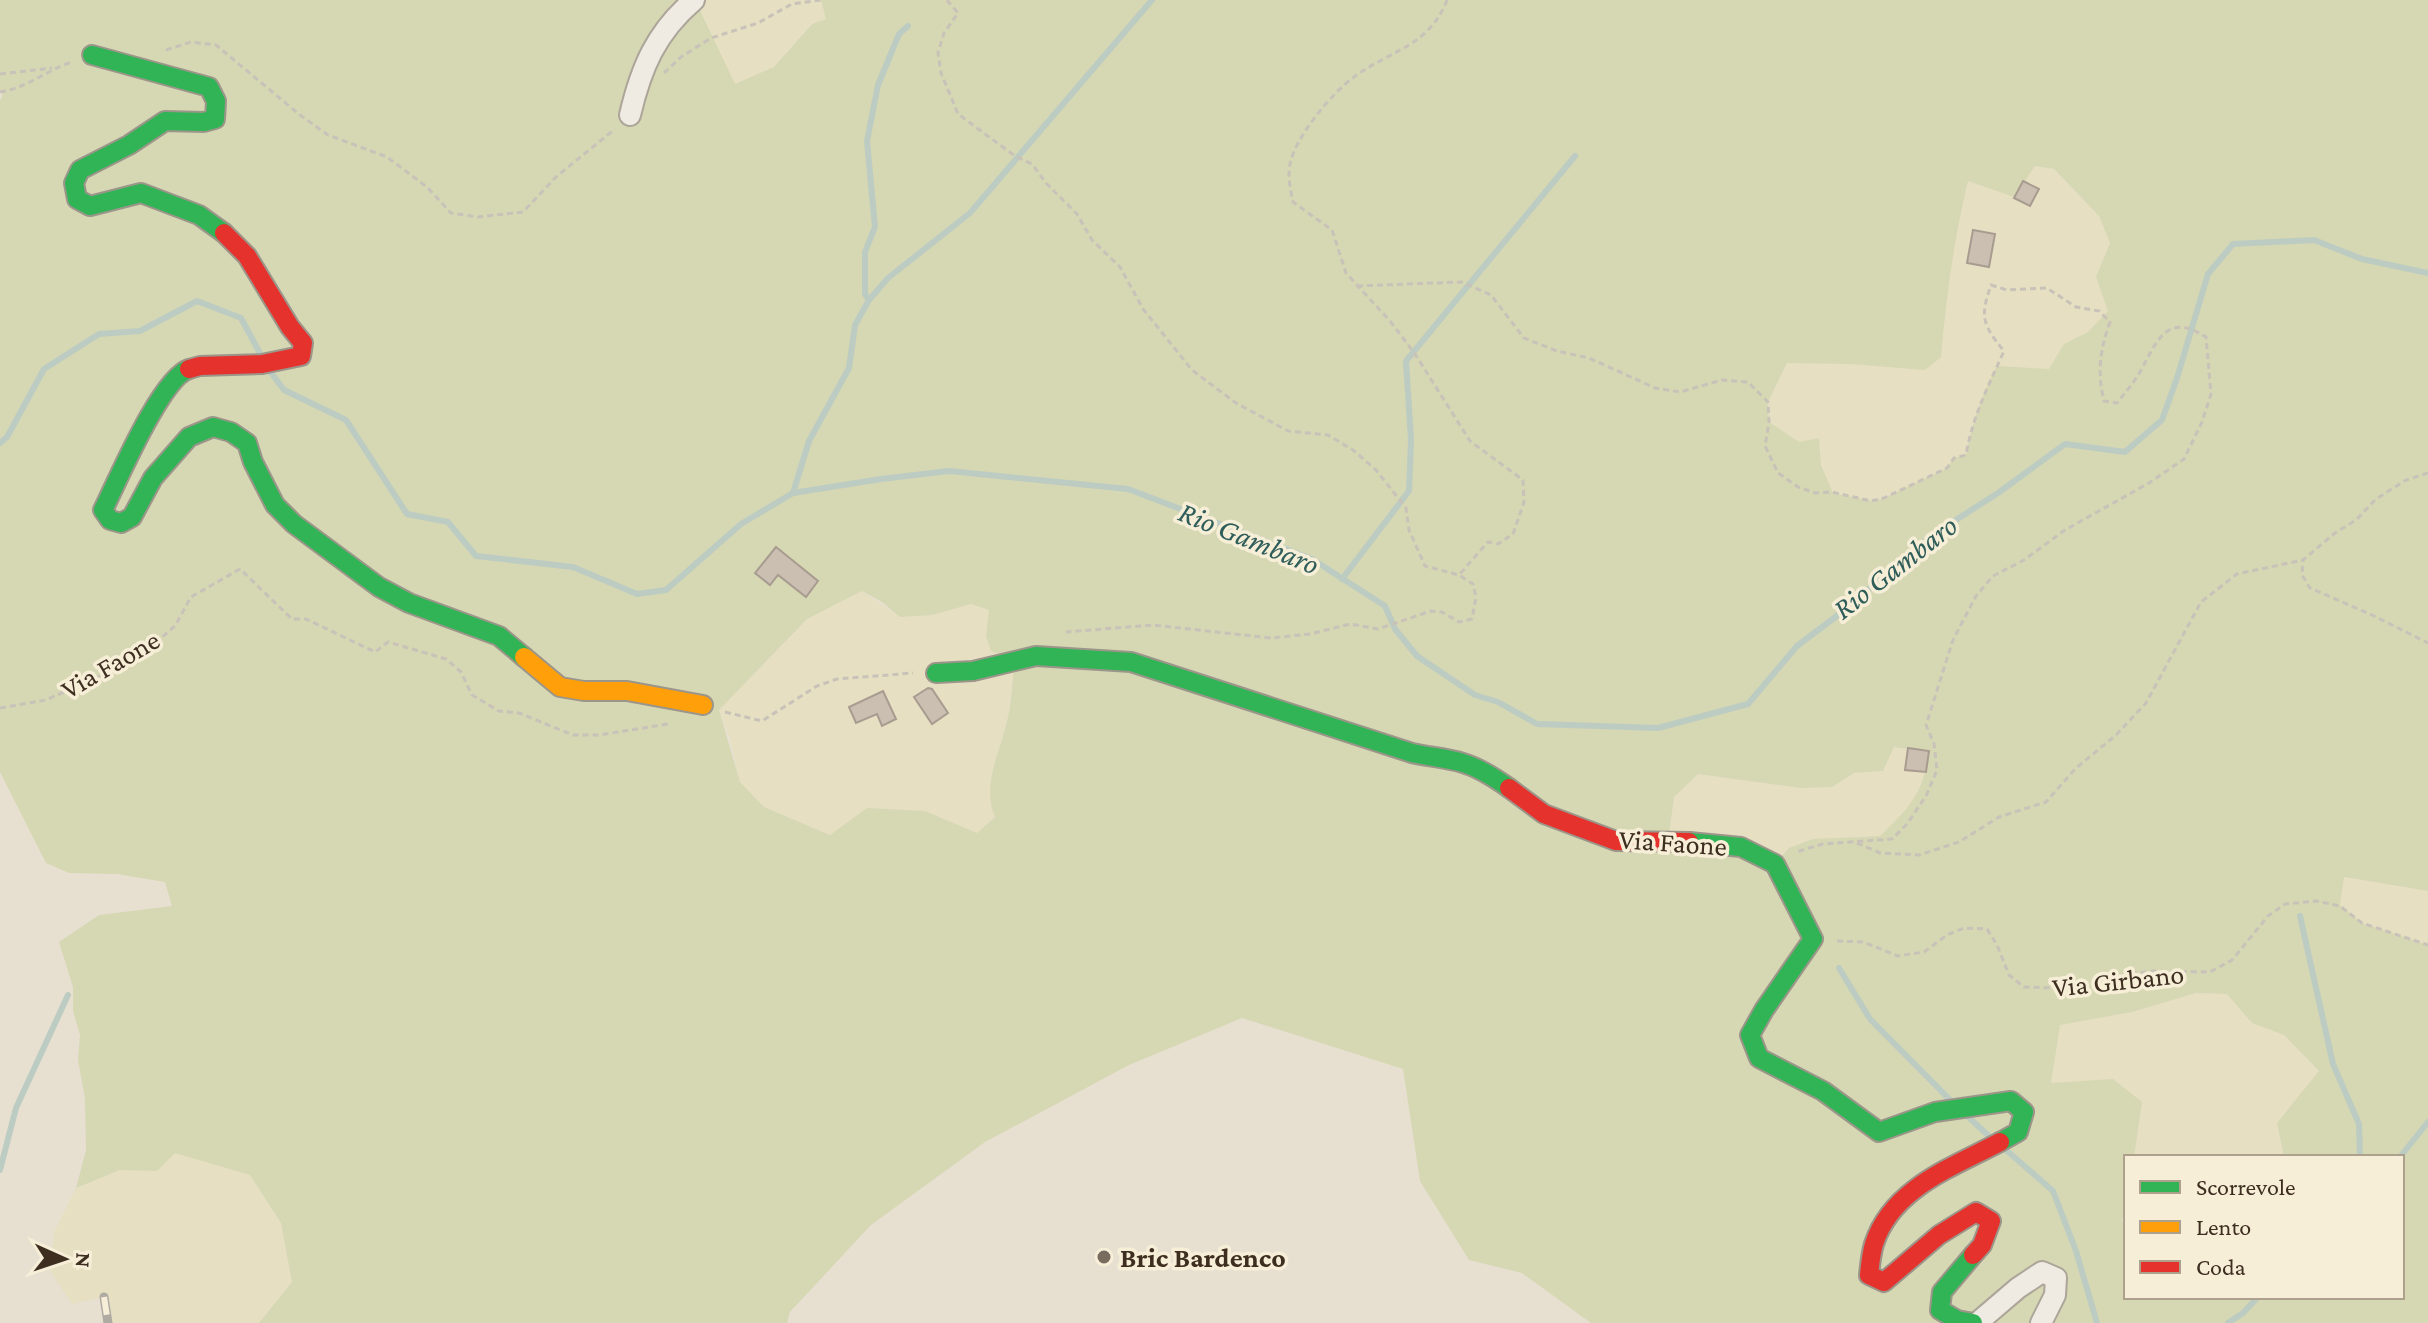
<svg xmlns="http://www.w3.org/2000/svg" width="2428" height="1323" viewBox="0 0 2428 1323" font-family="'Crimson Pro',serif">
<rect width="100%" height="100%" fill="#e7e0d1"/>
<g fill="#e6dfc2">
<path d="M695,0H821L826,19L811,24L774,67L734,85Z"/>
<path d="M2035,166L2053,169L2099,216L2110,243L2096,277L2108,311L2088,332L2064,344L2050,369L1971,426L1966,455L1954,458L1947,468L1922,482L1872,501L1832,492L1821,465L1819,438L1799,443L1769,422L1768,402L1787,363L1850,364L1940,357L1946,299L1957,227L1968,180L2023,181Z"/>
<path d="M862,591L900,617L932,615L971,604L990,610L986,636L1015,659L1008,717L992,772L995,816L977,833L925,811L868,808L831,835L764,807L740,782L730,739L719,710L807,619Z"/>
<path d="M1893,747L1908,749L1905,769L1926,772L1910,808L1880,836L1845,837L1775,864L1668,842L1674,797L1698,774L1801,788L1832,787L1854,773L1883,771Z"/>
<path d="M2343,877L2428,891V945L2362,923L2340,906Z"/>
<path d="M2196,993L2227,994L2252,1023L2284,1035L2319,1072L2277,1123L2284,1157H2134L2142,1102L2050,1083L2059,1025L2132,1012Z"/>
<path d="M175,1152L250,1175L281,1223L292,1282L259,1323H108L104,1297L72,1304L50,1271L54,1232L76,1188L120,1170L157,1171Z"/>
</g>
<path fill="#d6d7b3" fill-rule="evenodd" d="M0,0H695L735,84L774,67L812,24L826,19L821,0H2428V891L2344,877L2340,905L2362,923L2428,945V1323H1591L1522,1273L1469,1260L1420,1181L1403,1069L1242,1018L1129,1065L985,1142L871,1225L790,1312L787,1323H259L292,1282L281,1223L250,1175L175,1153L157,1171L120,1170L76,1188L86,1150L85,1099L78,1060L80,1035L73,1011V987L59,942L99,915L172,906L165,882L117,874L69,873L46,863L0,772V101L3,93L0,92ZM2035,166L2054,169L2099,216L2110,243L2096,277L2108,311L2088,332L2064,344L2049,369L1997,366C1982,395 1972,422 1966,455L1954,458L1947,468L1884,498L1872,501L1833,493L1821,465L1819,438L1799,442L1769,422L1768,402L1787,363L1850,364L1925,370L1941,357C1946,297 1954,239 1968,181L2014,197ZM862,591L882,602L900,617L932,615L971,604L989,610L986,636L991,651L1015,660C1012,679 1012,699 1008,717C1001,750 981,784 995,817L977,833L925,811L867,808L830,835L764,807L740,782L719,710L807,619ZM1894,747L1929,752C1923,794 1910,807 1880,836L1813,839L1789,848L1775,864L1668,842L1674,797L1698,774L1801,788L1832,787L1854,773L1883,771ZM2196,993L2227,994L2252,1023L2284,1035L2319,1071L2277,1123L2284,1157H2402V1297H2126V1225L2122,1221L2126,1200V1157H2134L2142,1102L2113,1079L2051,1083L2060,1025L2132,1012Z"/>
<g fill="none" stroke-linecap="round" stroke-linejoin="round">
<g stroke="#bcccc2" stroke-width="6">
<path d="M869,300L865,294V252L875,227L867,141L878,85L899,34L908,26"/>
<path d="M269,370L284,390L346,420L407,514L448,522L476,556L573,567L637,594L666,590L741,524L793,493L881,479L949,471L1128,489L1312,559L1385,606L1395,629L1417,656L1475,695L1498,702L1537,724L1658,728L1748,704L1797,646L1842,612L1931,536L1998,493L2065,444L2125,452L2162,420L2177,378L2208,274L2233,244L2314,240L2362,259L2428,273"/>
<path d="M0,443L7,437L44,369L99,334L140,331L197,301L241,318L262,357"/>
<path d="M793,493L809,441L849,368L855,325L869,300L888,278L970,213L1152,0"/>
<path d="M1342,579L1409,491L1411,440L1406,361L1575,156"/>
<path d="M2300,916L2333,1064L2359,1124L2360,1157"/>
<path d="M1839,968L1870,1019L1952,1102"/>
<path d="M1966,1115L1990,1137"/>
<path d="M2005,1149L2053,1191L2076,1251L2097,1323"/>
<path d="M2400,1157L2428,1122"/>
<path d="M0,1170L16,1108L68,995"/>
<path d="M2228,1323L2243,1313L2258,1297"/>
</g>
</g>
<g fill="#cbbfb2" stroke="#a89c90" stroke-width="2">
<path d="M2023,181L2039,189L2030,206L2014,198Z"/>
<path d="M1973,230L1995,234L1989,267L1967,263Z"/>
<path d="M776,547L818,581L806,597L778,575L770,585L755,573Z"/>
<path d="M928,688L932,689L948,713L932,724L914,697Z"/>
<path d="M883,691L896,719L882,726L877,714L856,723L849,707Z"/>
<path d="M1908,748L1929,751L1926,772L1905,770Z"/>
</g>
<g fill="none" stroke-linecap="round" stroke-linejoin="round">
<defs>
<g id="street">
<path d="M630,115C641,68 656,32 694,0"/>
<path d="M1977,1323L2018,1288L2042,1272L2056,1278L2055,1295L2041,1323"/>
</g>
<g id="fast">
<path d="M92,55L209,87L216,101L215,119L204,122L165,121L129,145L80,170L74,183L77,199L90,206L141,193L199,215L224,233"/>
<path d="M189,369C161,378 118,480 103,510L110,520L121,523L132,517L153,478L189,437L213,427L231,432L247,443L253,462L275,505L294,524L379,587L409,603L499,636L524,657"/>
<path d="M936,673L973,671L1036,656L1131,662L1412,753C1429,757 1447,758 1463,763C1480,768 1495,778 1509,788"/>
<path d="M1689,842L1741,847L1775,864L1813,939L1764,1010L1750,1035L1759,1058L1823,1091L1879,1132L1935,1112L2011,1101L2024,1112L2018,1132L2000,1142"/>
<path d="M1973,1323L1957,1320L1940,1310L1942,1292L1973,1255"/>
</g>
<path id="slow" d="M524,657L560,687L584,691H627L703,705"/>
<g id="jam">
<path d="M189,369L200,366L262,364L301,356L303,343L290,327L247,256L224,233"/>
<path d="M1509,788L1544,814L1616,841L1689,842"/>
<path d="M1973,1255L1982,1245L1991,1221L1976,1212L1939,1235L1884,1282L1869,1275C1870,1265 1871,1254 1874,1244C1892,1188 1953,1167 2000,1142"/>
</g>
</defs>
<use href="#street" stroke="#ada599" stroke-width="24"/>
<use href="#fast" stroke="#9c958a" stroke-width="22"/>
<use href="#slow" stroke="#9c958a" stroke-width="22"/>
<use href="#jam" stroke="#9c958a" stroke-width="22"/>
<g stroke="#c8c2b9" stroke-width="3" stroke-dasharray="6 4" stroke-linecap="butt">
<path d="M947,0L958,13L944,33L938,53L941,73L958,114L1015,156L1032,164L1046,183L1077,214L1092,240L1120,267L1143,309L1192,370L1236,403L1266,419L1288,431L1328,435L1353,450L1376,470L1406,508L1409,530L1425,566L1459,575L1473,584L1476,597L1472,619L1459,622L1442,612L1431,611L1378,629L1350,624L1310,634L1271,638L1153,625L1066,632"/>
<path d="M1447,0C1429,47 1390,50 1354,77C1333,92 1298,134 1291,160C1287,173 1290,189 1293,202L1332,230L1346,273L1390,321L1415,354L1470,441L1523,480L1524,502L1513,534L1498,544L1488,542L1459,575"/>
<path d="M166,50L191,42L216,45L300,115L328,135L387,157L427,187L451,213L478,217L523,212L557,176L615,129"/>
<path d="M664,73L681,57L711,38L758,23L792,4L821,0"/>
<path d="M0,74L52,68"/>
<path d="M0,92C27,88 47,70 72,62"/>
<path d="M1357,286L1462,282L1491,295L1524,338L1557,351L1589,358L1655,388L1680,392L1722,380L1748,382L1768,402L1769,422L1765,446L1778,473L1798,487L1815,493L1832,492L1871,501L1884,498L1947,468L1954,458L1966,455C1973,415 1988,387 2004,351C1982,324 1980,317 1991,285L2007,290L2047,288L2076,307L2099,311L2110,322C2100,349 2097,373 2104,401L2117,403C2124,394 2131,386 2137,377C2155,348 2163,309 2206,337L2211,394L2202,422L2184,459L2149,483L2065,530L2024,560L1993,576L1976,596L1953,640L1926,725L1934,744L1937,770L1926,796L1907,824L1892,839L1823,844L1796,852"/>
<path d="M2428,473L2406,480L2376,499L2356,520L2335,533L2303,560L2302,575L2310,588L2372,615L2428,643"/>
<path d="M0,708L46,700L105,674L153,645L175,626L191,597L240,569L292,619H306L375,652L388,642L446,659L461,672L472,695L499,711L519,713L573,735H599L668,724"/>
<path d="M725,712L762,721L817,686L837,679L913,673"/>
<path d="M1857,843L1880,853L1919,855L1959,842L1999,817L2046,802L2075,769L2116,735L2146,703L2201,602L2237,574L2303,560"/>
<path d="M1837,941L1863,942L1898,956L1924,952L1947,935L1964,928L1987,929L1997,945L2009,975L2024,987L2055,988L2096,987L2127,974L2153,971L2210,972L2232,960L2268,916L2285,904L2316,901L2340,906L2362,923L2428,945"/>
</g>
<use href="#street" stroke="#efebe3" stroke-width="20"/>
<use href="#fast" stroke="#30b455" stroke-width="18"/>
<use href="#slow" stroke="#ff9f0a" stroke-width="18"/>
<use href="#jam" stroke="#e5322d" stroke-width="18"/>
<defs>
<path id="rail" d="M104,1297L108,1323"/>
</defs>
<use href="#rail" stroke="#afaaa2" stroke-width="9"/>
<use href="#rail" stroke="#f7eed8" stroke-width="6" stroke-dasharray="18" stroke-linecap="butt"/>
</g>
<circle fill="#786c5e" stroke="#f7eed8" stroke-width="3" cx="1104" cy="1257" r="8"/>
<g text-anchor="middle" stroke-width="7" stroke-linejoin="round" paint-order="stroke">
<g font-size="28" fill="#3d2e20" stroke="#f7eed8">
<text transform="translate(110 664) rotate(-30)" y="10">Via Faone</text>
<text transform="translate(1673 842) rotate(4)" y="10">Via Faone</text>
<text transform="translate(2118 980) rotate(-6)" y="10">Via Girbano</text>
</g>
<g font-size="28" font-weight="bold" fill="#3d2e20" stroke="#f7eed8" text-anchor="start">
<text x="1120" y="1267">Bric Bardenco</text>
</g>
<g font-size="30" font-style="italic" fill="#2f5d5a" stroke="#f7eed8">
<text transform="translate(1249 538) rotate(22)" y="10">Rio Gambaro</text>
<text transform="translate(1895 567) rotate(-38)" y="10">Rio Gambaro</text>
</g>
</g>
<rect x="2124" y="1155" width="280" height="144" fill="#f7eed8" stroke="#ada18e" stroke-width="2"/>
<rect x="2140" y="1181" width="40" height="12" fill="#30b455" stroke="#ada18e" stroke-width="2"/>
<text x="2196" y="1195" font-size="24" fill="#3d2e20">Scorrevole</text>
<rect x="2140" y="1221" width="40" height="12" fill="#ff9f0a" stroke="#ada18e" stroke-width="2"/>
<text x="2196" y="1235" font-size="24" fill="#3d2e20">Lento</text>
<rect x="2140" y="1261" width="40" height="12" fill="#e5322d" stroke="#ada18e" stroke-width="2"/>
<text x="2196" y="1275" font-size="24" fill="#3d2e20">Coda</text>
<g transform="translate(64 1259) rotate(93)" stroke="#f7eed8" stroke-width="6" paint-order="stroke">
<path d="M0-6L14 30L0 20L-14 30Z" fill="#3d2e20"/>
<text y="-12" font-size="22" font-weight="bold" text-anchor="middle" fill="#3d2e20">N</text>
</g>
</svg>
